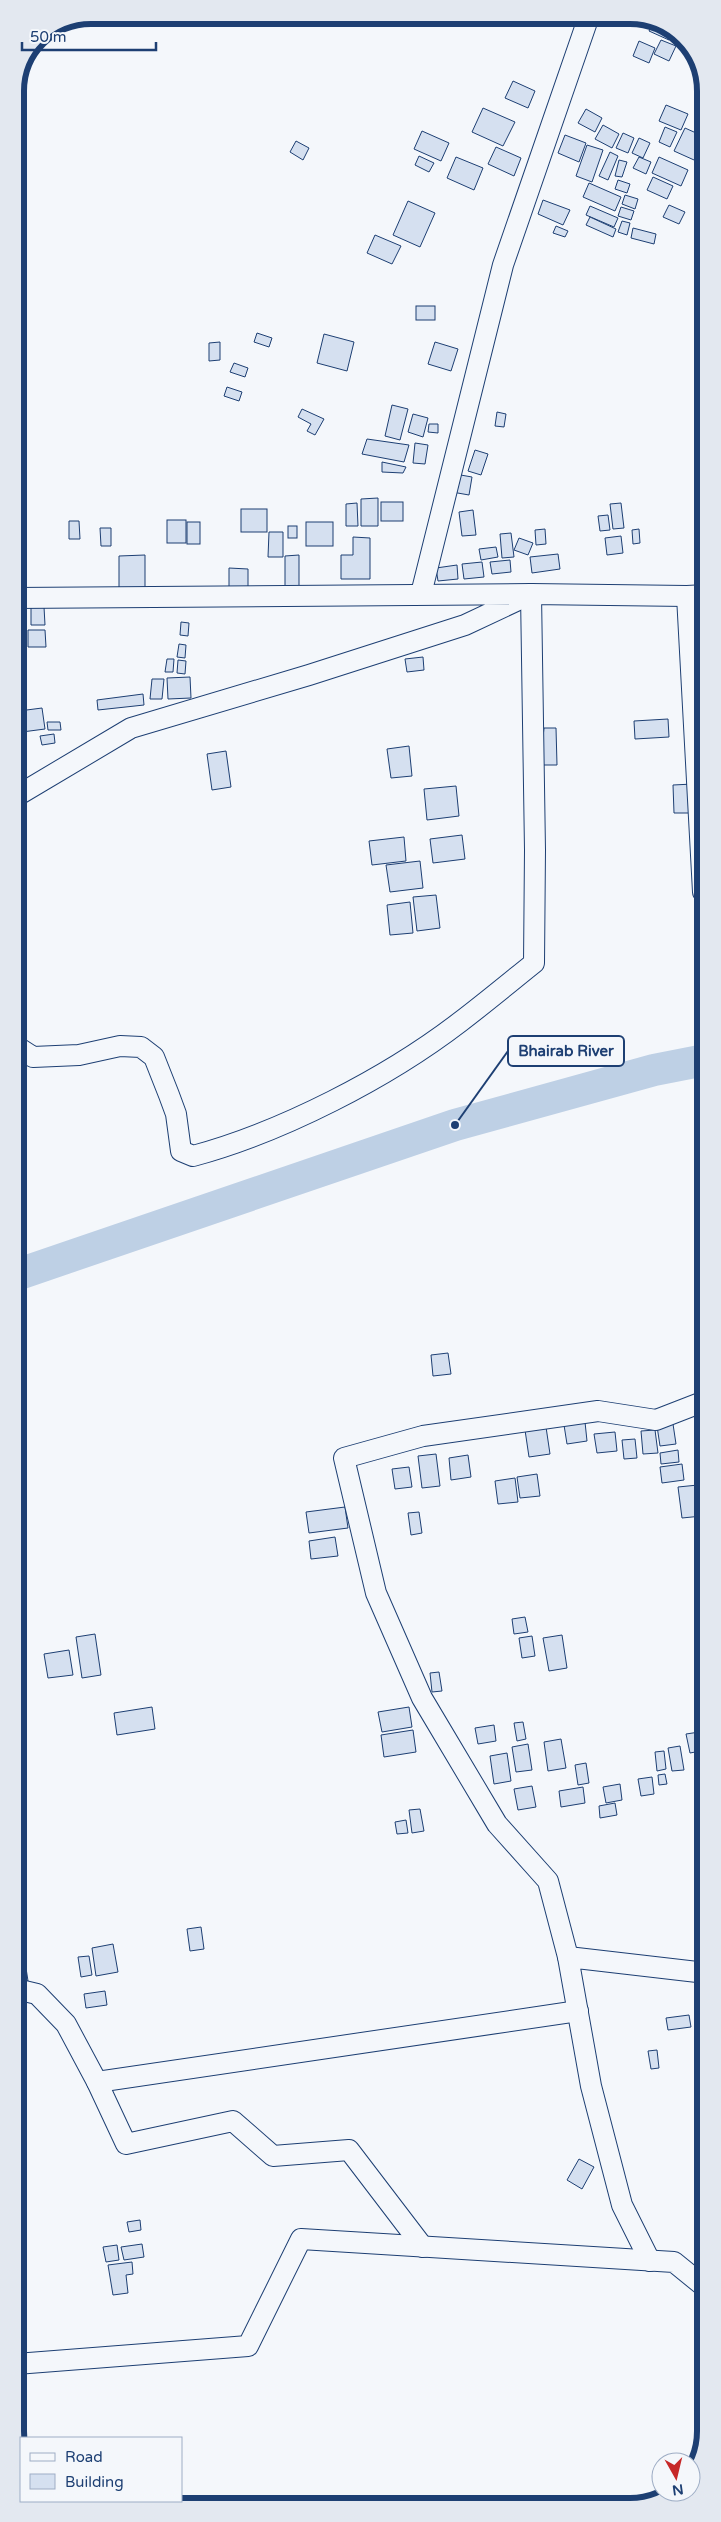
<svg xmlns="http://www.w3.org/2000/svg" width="721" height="2522" viewBox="0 0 721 2522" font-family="'Varela Round',sans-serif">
<rect width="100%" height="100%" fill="#f4f7fb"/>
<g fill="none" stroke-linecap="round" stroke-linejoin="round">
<path stroke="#bed0e5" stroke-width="32" d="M16,1275L455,1125L654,1070L705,1060"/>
</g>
<g fill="#d5e0f0" stroke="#1d3f73">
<path d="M653,22L673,31L669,40L649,31Z"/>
<path d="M661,40L676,46L669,61L654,54Z"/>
<path d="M639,41L655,48L649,63L633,56Z"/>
<path d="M513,81L535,91L528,108L505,98Z"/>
<path d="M666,105L688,114L681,130L659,121Z"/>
<path d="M483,108L515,122L503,146L472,132Z"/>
<path d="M586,109L602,118L595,132L578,123Z"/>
<path d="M603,125L619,134L612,148L595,139Z"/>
<path d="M665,127L677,132L670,147L659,142Z"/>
<path d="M685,128L705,137L703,164L674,151Z"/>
<path d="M422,131L449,143L441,161L414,149Z"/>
<path d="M623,133L634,138L628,153L616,148Z"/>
<path d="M565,135L586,143L579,162L558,153Z"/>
<path d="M639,138L650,143L643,158L632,153Z"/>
<path d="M296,141L309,148L303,160L290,152Z"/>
<path d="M587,145L603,150L592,182L576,176Z"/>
<path d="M496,147L521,158L514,176L488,164Z"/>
<path d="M610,152L618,156L608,180L599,176Z"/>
<path d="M419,156L434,163L429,172L415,165Z"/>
<path d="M456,157L483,168L474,190L447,178Z"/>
<path d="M639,157L651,162L646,174L633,168Z"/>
<path d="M659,157L688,170L681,186L652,173Z"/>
<path d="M619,160L627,162L622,177L615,176Z"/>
<path d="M653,177L673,186L667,199L647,190Z"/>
<path d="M618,180L630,184L627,193L615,189Z"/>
<path d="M589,183L621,197L615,211L583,197Z"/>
<path d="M625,195L638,199L635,209L622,204Z"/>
<path d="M543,200L570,210L563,225L538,214Z"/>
<path d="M408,201L435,213L420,247L393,235Z"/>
<path d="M669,205L685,212L679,224L663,217Z"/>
<path d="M590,206L618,218L614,227L586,215Z"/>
<path d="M621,207L634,211L631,220L618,216Z"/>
<path d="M590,217L616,229L613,237L586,225Z"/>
<path d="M622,221L630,223L627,235L618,232Z"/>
<path d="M556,226L568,231L565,237L553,233Z"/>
<path d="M633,228L656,234L654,244L631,238Z"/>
<path d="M375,235L401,246L392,264L367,253Z"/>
<rect x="416" y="306" width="19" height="14"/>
<path d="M257,333L272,338L269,347L254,342Z"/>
<path d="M324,334L354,342L347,371L317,363Z"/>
<path d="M220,342V360L209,361V343Z"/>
<path d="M435,342L458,349L451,371L428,364Z"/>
<path d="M234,363L248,368L245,377L230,372Z"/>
<path d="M227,387L242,392L239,401L224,396Z"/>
<path d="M392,405L408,409L400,440L385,436Z"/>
<path d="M302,409L324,419L315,435L307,431L311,424L298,417Z"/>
<path d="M497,412L506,414L504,427L495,426Z"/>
<path d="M413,414L428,418L423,437L408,432Z"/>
<path d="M429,424H438V433L428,432Z"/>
<path d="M367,439L409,445L404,462L362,454Z"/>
<path d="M415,443L428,445L425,464L413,463Z"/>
<path d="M475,450L488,454L481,475L468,471Z"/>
<path d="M382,462L406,467L403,473L382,472Z"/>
<path d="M455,474L472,477L469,495L452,492Z"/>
<path d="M378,498V526H361V499Z"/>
<rect x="381" y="502" width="22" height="19"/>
<path d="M357,503L358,526H346V504Z"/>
<path d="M621,503L624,528L613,529L610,504Z"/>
<rect x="241" y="509" width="26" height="23"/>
<path d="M473,510L476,535L462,536L459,512Z"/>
<path d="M608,515L610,530L600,531L598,516Z"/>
<rect x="167" y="520" width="19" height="23"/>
<path d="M69,521H79L80,539H69Z"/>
<rect x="187" y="522" width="13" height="22"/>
<rect x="306" y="522" width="27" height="24"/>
<rect x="288" y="526" width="9" height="12"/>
<path d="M100,528H111V546H101Z"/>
<path d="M545,529L546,544L536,545L535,530Z"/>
<path d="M639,529L640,543L633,544L632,530Z"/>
<path d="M269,532H283V557H268Z"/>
<path d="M511,533L514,557L502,558L500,534Z"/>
<path d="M621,536L623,553L607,555L605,538Z"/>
<path d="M353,537L370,538V579H341V555H353Z"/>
<path d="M519,538L533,543L528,555L514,550Z"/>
<path d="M496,547L498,557L481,560L479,549Z"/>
<path d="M558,554L560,569L532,573L530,557Z"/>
<path d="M145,555V588H119V556Z"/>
<path d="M299,555V588H285V556Z"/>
<path d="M510,560L511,572L492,574L490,562Z"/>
<path d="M482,562L484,577L464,579L462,564Z"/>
<path d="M457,565L458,579L438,581L436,568Z"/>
<path d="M229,568L248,569V587H229Z"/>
<path d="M31,607H44L45,625H31Z"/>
<path d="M181,622L189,623L188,636L180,635Z"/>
<path d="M28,630H45L46,647H28Z"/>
<path d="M179,644L186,645L185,658L177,657Z"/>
<path d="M423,657L424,670L407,672L405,659Z"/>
<path d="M167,659H174L173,672H165Z"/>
<path d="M178,660L186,661L185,674L177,673Z"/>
<path d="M190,677L191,698L168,699L167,678Z"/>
<path d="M152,679H164L162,699H150Z"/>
<path d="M143,694L144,705L98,710L97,700Z"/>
<path d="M42,708L45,729L22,732L19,711Z"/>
<path d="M668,719L669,737L635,739L634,721Z"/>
<path d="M47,722H60L61,730H48Z"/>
<path d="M544,728H556L557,765H540Z"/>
<path d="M54,734L55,743L42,745L40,736Z"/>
<path d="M409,746L412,776L391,778L387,749Z"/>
<path d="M226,751L231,787L212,790L207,754Z"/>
<path d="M693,784V813H674L673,785Z"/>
<path d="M456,786L459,816L427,820L424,789Z"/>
<path d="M462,835L465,859L433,863L430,839Z"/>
<path d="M404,837L406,861L372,865L369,841Z"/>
<path d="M420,861L423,888L390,892L386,865Z"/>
<path d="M436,895L440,928L417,931L413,897Z"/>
<path d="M410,902L413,933L390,935L387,905Z"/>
<path d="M448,1353L451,1374L433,1376L431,1355Z"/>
<path d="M585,1422L587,1441L567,1444L564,1425Z"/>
<path d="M673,1424L676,1444L660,1446L657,1426Z"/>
<path d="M546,1427L550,1454L529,1457L525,1430Z"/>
<path d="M655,1430L658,1453L643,1454L641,1431Z"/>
<path d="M615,1432L617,1451L597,1453L594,1434Z"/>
<path d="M635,1439L637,1458L624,1459L622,1440Z"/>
<path d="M678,1450L679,1462L661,1464L660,1453Z"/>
<path d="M436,1454L440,1486L422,1488L418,1456Z"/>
<path d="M468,1455L471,1477L451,1480L449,1458Z"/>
<path d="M682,1464L684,1480L662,1483L660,1467Z"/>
<path d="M409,1467L412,1487L395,1489L392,1469Z"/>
<path d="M537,1474L540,1496L520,1498L517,1477Z"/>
<path d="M515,1478L518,1502L498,1504L495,1481Z"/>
<path d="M698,1485L702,1516L682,1518L678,1487Z"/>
<path d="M345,1507L348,1528L309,1533L306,1512Z"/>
<path d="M419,1512L422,1533L411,1535L408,1513Z"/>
<path d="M335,1537L338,1556L311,1559L309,1541Z"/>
<path d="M525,1617L528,1632L514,1634L512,1619Z"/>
<path d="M95,1634L101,1675L82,1678L76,1637Z"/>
<path d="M562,1635L567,1668L549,1671L543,1638Z"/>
<path d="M532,1636L535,1656L522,1658L519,1638Z"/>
<path d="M69,1650L73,1675L48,1678L44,1654Z"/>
<path d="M439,1672L442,1691L432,1692L430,1673Z"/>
<path d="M152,1707L155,1729L117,1735L114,1713Z"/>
<path d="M409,1707L412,1727L382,1732L378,1712Z"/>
<path d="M523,1722L526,1739L517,1741L514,1723Z"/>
<path d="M494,1725L496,1741L478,1744L475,1728Z"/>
<path d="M413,1730L416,1752L384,1757L381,1735Z"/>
<path d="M706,1731V1750L690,1753L686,1734Z"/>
<path d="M561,1739L566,1768L548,1771L544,1742Z"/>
<path d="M528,1744L532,1770L516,1772L512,1747Z"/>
<path d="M680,1746L684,1770L672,1771L668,1748Z"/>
<path d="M664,1751L666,1769L657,1771L655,1752Z"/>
<path d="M706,1752V1776L699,1777L696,1754Z"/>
<path d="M507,1753L511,1781L494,1784L490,1756Z"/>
<path d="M586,1763L589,1783L578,1785L575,1765Z"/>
<path d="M665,1774L667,1784L659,1785L658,1775Z"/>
<path d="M652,1777L654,1794L641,1796L638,1779Z"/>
<path d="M620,1784L622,1800L606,1803L603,1787Z"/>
<path d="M532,1786L536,1807L518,1810L514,1789Z"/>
<path d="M583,1787L585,1803L561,1807L559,1791Z"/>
<path d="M615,1803L617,1815L600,1818L599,1806Z"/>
<path d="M420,1809L424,1831L412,1833L409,1810Z"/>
<path d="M406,1820L408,1833L397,1834L395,1822Z"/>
<path d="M201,1927L204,1949L190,1951L187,1929Z"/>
<path d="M113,1944L118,1972L96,1976L92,1948Z"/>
<path d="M89,1956L92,1975L81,1977L78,1957Z"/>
<path d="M26,1968L28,1981L16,1982V1970Z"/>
<path d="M105,1991L107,2005L86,2008L84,1994Z"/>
<path d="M689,2015L691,2027L668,2030L666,2018Z"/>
<path d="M657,2050L659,2068L651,2069L648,2051Z"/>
<path d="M579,2159L594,2167L582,2189L567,2180Z"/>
<path d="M140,2220L141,2230L129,2232L127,2222Z"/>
<path d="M142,2244L144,2257L124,2260L121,2247Z"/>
<path d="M117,2245L119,2260L106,2262L103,2247Z"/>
<path d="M132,2262L133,2274L126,2275L128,2293L113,2295L108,2265Z"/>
</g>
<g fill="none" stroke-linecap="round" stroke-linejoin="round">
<defs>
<g id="minor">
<path d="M421,594L503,265L589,16"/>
<path d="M15,598L531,594L465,625L309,675L131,728L15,797"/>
<path d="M703,892L687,596L705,595"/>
<path d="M16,1046L33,1057L79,1055L120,1046L141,1047L154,1057L169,1095L176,1114L181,1151L193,1156C282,1132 387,1078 460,1022C485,1003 509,983 534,963L535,850L531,594L687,596"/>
<path d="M568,1957L548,1881L497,1824L422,1698L376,1593L344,1458L423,1436L598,1411L656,1420L705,1401"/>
<path d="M16,1989L37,1994L66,2024L97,2082L578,2011"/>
<path d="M97,2082L126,2144L233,2121L273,2156L349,2150L423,2247"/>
<path d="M650,2261L622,2205L591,2086L568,1957L706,1973"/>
<path d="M16,2364L248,2346L301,2239L674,2262L706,2288"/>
</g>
</defs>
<use href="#minor" stroke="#1d3f73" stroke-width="22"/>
<use href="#minor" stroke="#f4f7fb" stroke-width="20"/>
</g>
<path d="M0 0H721V2522H0ZM91 24H630A67 67 0 0 1 697 91V2431A67 67 0 0 1 630 2498H91A67 67 0 0 1 24 2431V91A67 67 0 0 1 91 24Z" fill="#e3e8f0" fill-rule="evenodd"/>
<path fill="none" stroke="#1d3f73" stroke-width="6" d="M91 24H630A67 67 0 0 1 697 91V2431A67 67 0 0 1 630 2498H91A67 67 0 0 1 24 2431V91A67 67 0 0 1 91 24Z"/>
<path fill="none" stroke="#1d3f73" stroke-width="2" d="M455 1125L508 1051"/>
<circle fill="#1d3f73" stroke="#f4f7fb" stroke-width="2" cx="455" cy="1125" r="5"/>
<rect fill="#f4f7fb" stroke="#1d3f73" stroke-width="2" x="508" y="1036" width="116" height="30" rx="5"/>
<g font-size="15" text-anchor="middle" font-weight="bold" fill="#1d3f73">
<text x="566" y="1056">Bhairab River</text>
</g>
<rect x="20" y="2437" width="162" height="65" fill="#f4f7fb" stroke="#9eadc5"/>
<rect x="30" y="2453" width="25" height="8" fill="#f4f7fb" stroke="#9eadc5"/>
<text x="65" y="2462" font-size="15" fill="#1d3f73">Road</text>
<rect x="30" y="2474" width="25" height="15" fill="#d5e0f0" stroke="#9eadc5"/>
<text x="65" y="2487" font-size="15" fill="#1d3f73">Building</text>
<g transform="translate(676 2477) rotate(172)"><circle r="24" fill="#f4f7fb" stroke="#9eadc5"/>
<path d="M0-4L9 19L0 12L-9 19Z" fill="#c62828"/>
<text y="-8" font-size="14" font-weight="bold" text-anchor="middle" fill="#1d3f73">N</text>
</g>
<path d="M22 42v8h134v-8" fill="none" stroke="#1d3f73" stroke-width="2.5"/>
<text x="30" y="42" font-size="15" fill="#1d3f73" stroke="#f4f7fb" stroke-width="4" paint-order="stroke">50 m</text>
</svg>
